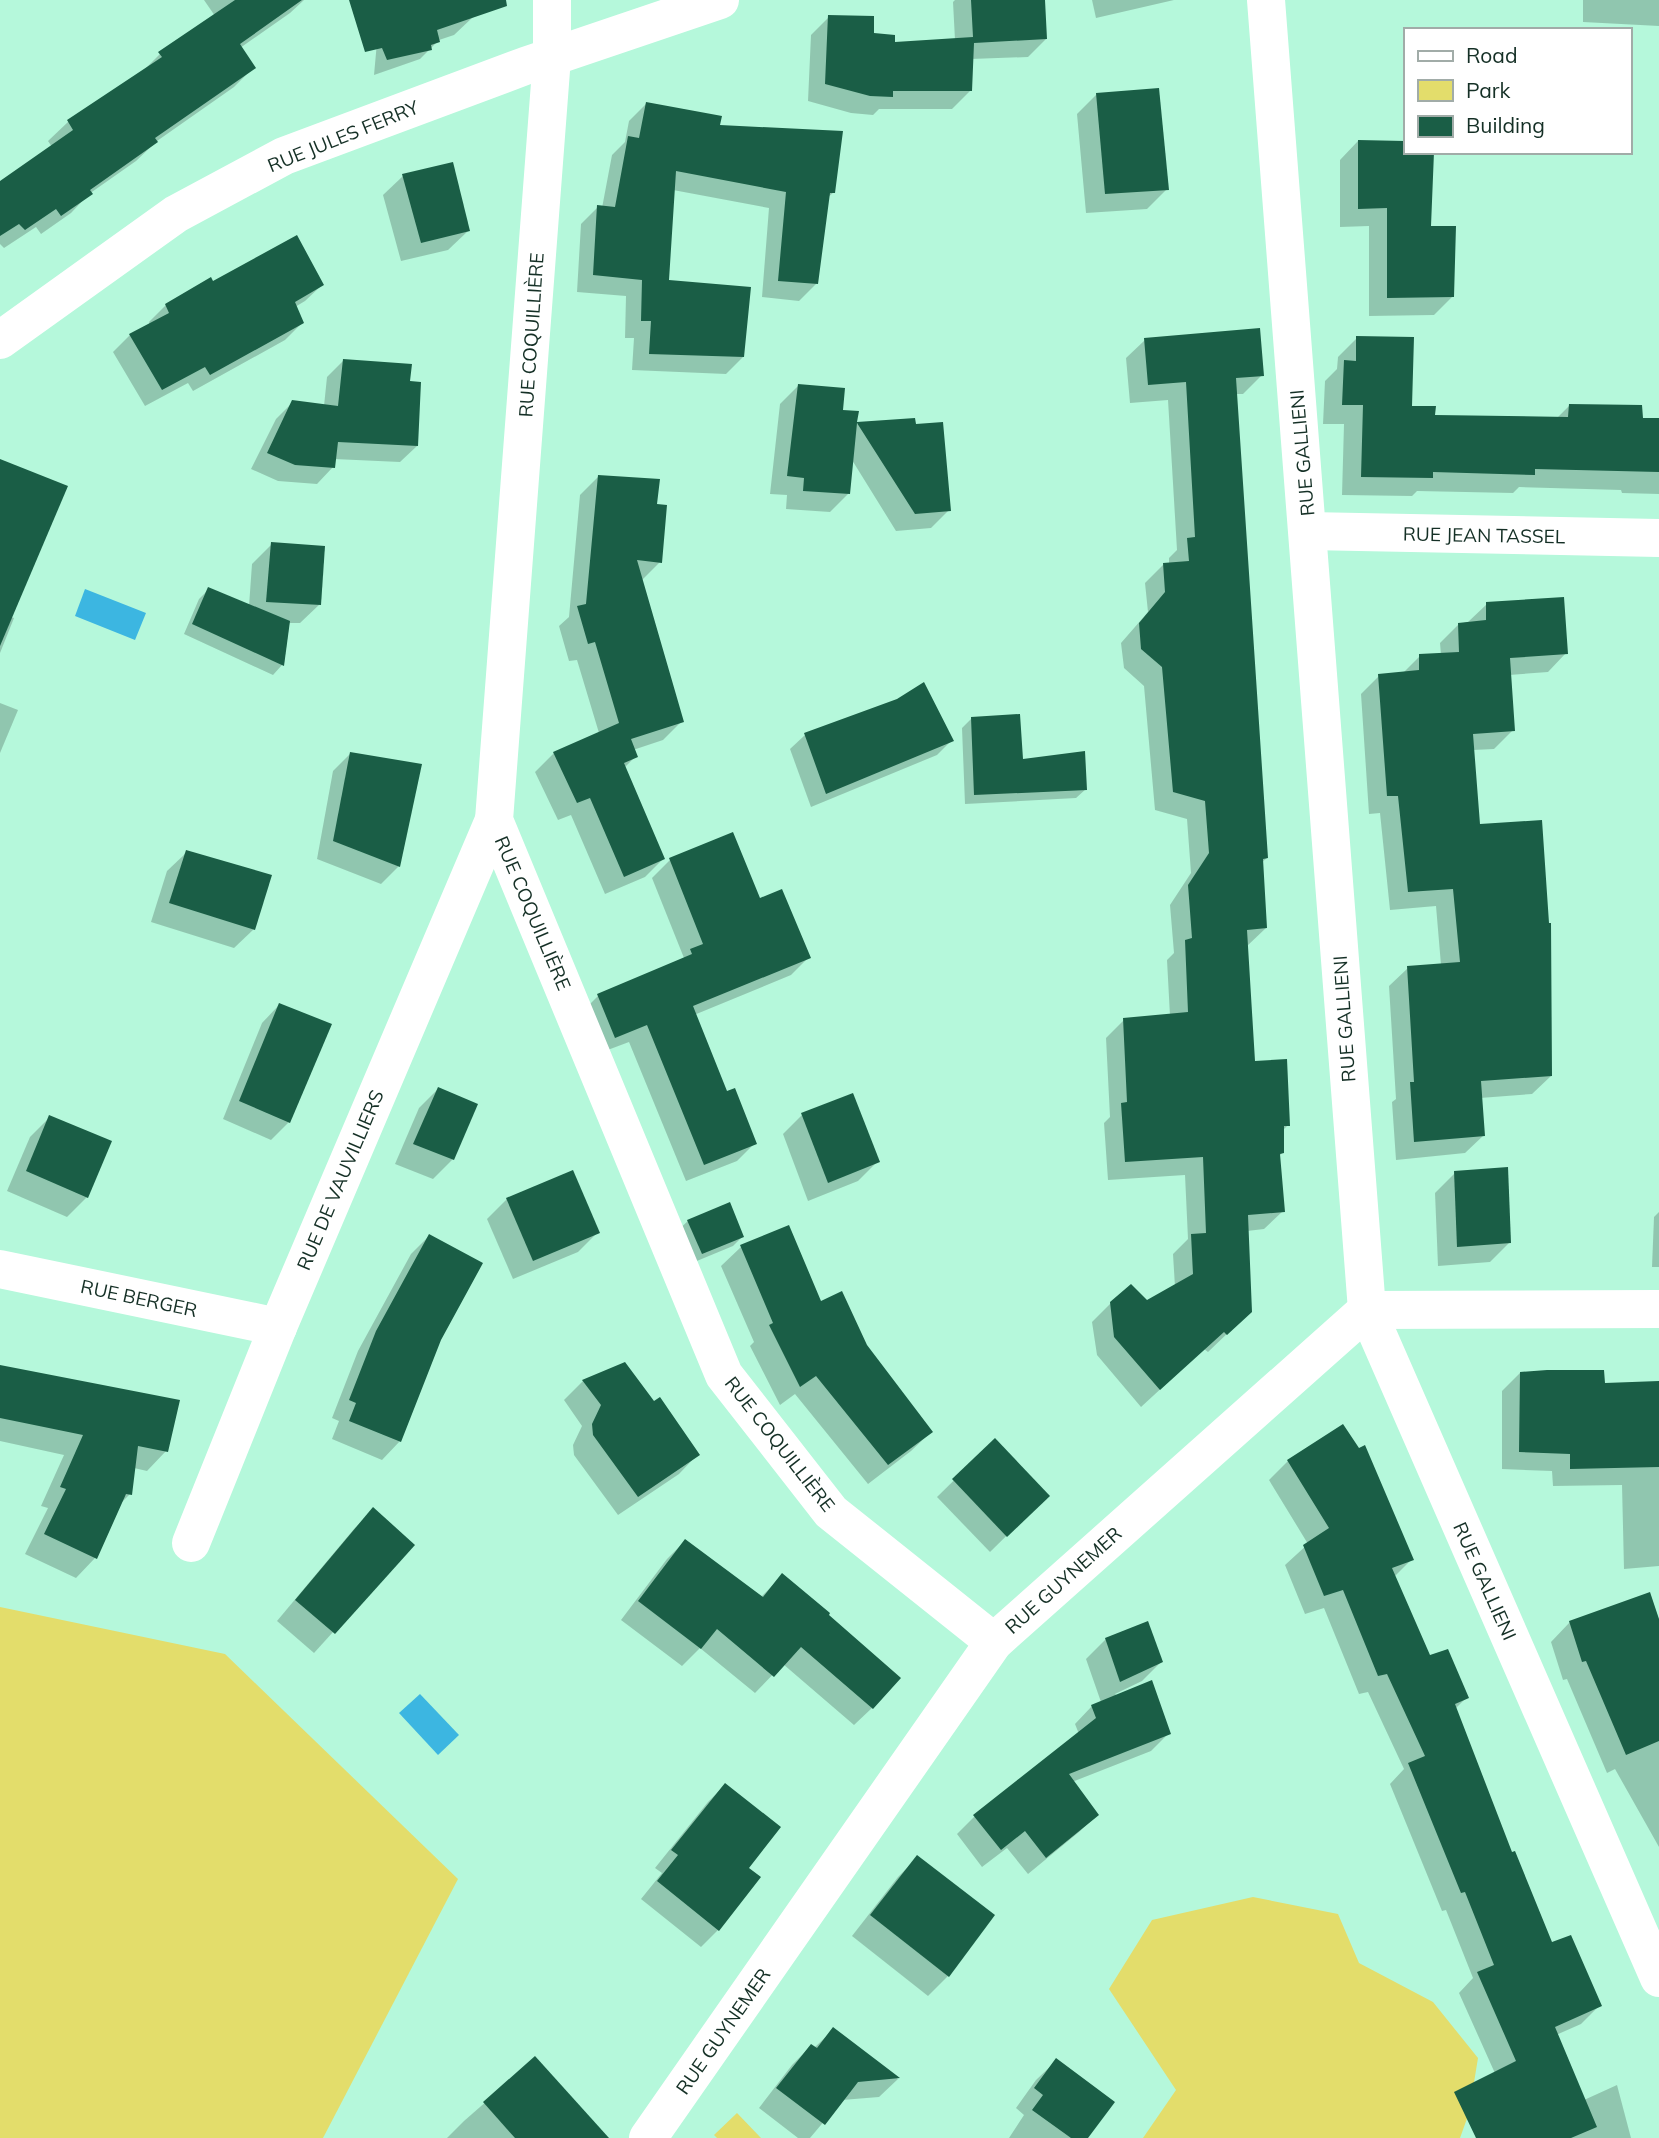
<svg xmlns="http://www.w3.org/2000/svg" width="1659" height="2138" viewBox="0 0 1659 2138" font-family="Mulish,sans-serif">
<rect width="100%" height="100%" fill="#b5f8db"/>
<g fill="#e3dd6b">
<path d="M0,1607L225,1654L458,1879L323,2138H0Z"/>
<path d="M1253,1897L1338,1914L1359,1963L1433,2002L1478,2058L1469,2113L1460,2138H1143L1176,2090L1109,1989L1152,1920Z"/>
<path d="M737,2113L761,2138H717L714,2135Z"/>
</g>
<g fill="#3cb6e1">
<path d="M85,589L146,613L135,640L75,616Z"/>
<path d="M420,1694L459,1735L438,1755L399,1713Z"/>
</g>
<g fill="#0003">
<path d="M204,0H304L290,13L240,48L254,67L234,87L157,141L136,161L89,194L71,213L41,234L36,227L4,248L0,244V183L52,147L48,141L68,122L140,74L160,54L215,16Z"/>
<path d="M402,0H467L473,17L454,35L439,40L420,59L374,75L378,31Z"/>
<path d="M955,0H1044L1046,39L1028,57L971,59L970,91L952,109H879L873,115L851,113L808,101L811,35L829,17L893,44L955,40L953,2Z"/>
<path d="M1092,0H1174L1096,18Z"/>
<path d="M1583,0H1659V26L1583,22Z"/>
<path d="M1097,94L1167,189L1147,209L1086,213L1077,114Z"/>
<path d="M646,104L718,126L834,192L827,198L816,284L799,301L762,297L769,208L673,190L667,282L743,357L726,374L632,370L634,338H625L626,296L577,292L581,224L598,207L602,208L612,155L625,142L629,121Z"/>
<path d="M1358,141L1405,142V152L1453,296L1434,315L1369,316V226L1340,227V160Z"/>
<path d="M403,176L468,231L448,250L401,261L383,195Z"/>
<path d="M213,283L322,285L305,301L295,307L302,323L285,340L193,391L188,383L145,406L113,352L130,335L150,325L149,322L166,305Z"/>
<path d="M1357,338L1410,407L1434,417L1557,418L1569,406L1641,419L1659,420V494L1622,493L1621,490L1519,487L1513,493L1417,491L1412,496L1342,495L1344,424H1323L1325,381L1337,369L1338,357Z"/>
<path d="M1145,340L1262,375L1243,394H1236L1267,858L1261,863L1266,928L1246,947L1253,1063L1288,1125L1282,1131V1153L1279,1156L1283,1211L1264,1229L1247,1231L1231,1330L1208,1352L1204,1349L1141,1407L1097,1355L1092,1322L1111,1303L1147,1302L1175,1287L1173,1254L1188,1239L1185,1175L1108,1180L1104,1123L1110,1117L1106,1038L1124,1020L1170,1016L1167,960L1174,953L1170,905L1191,873L1187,819L1155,810L1144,686L1124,668L1121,643L1148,612L1145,583L1163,565L1169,564V558L1177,550L1168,400L1130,403L1126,358Z"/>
<path d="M344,360L408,382L417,446L400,462L334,459L333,467L317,484L278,481L251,469L276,419L293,402L324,406L327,377Z"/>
<path d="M798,386L841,411L856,424L914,420L949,510L931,528L896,531L852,460L848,494L830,512L786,509L787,495L770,494L780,404Z"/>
<path d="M0,473L11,617L14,618L0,653Z"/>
<path d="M598,477L655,505L660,562L641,581L682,721L663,740L633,750L636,756L624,768L663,859L645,877L605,894L571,815L558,820L535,772L554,753L599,733L577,660L569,661L559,626L569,617L580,495Z"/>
<path d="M272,544L320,604L300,623H288L282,665L273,675L184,634L199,599L209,589L249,606L252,564Z"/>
<path d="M1487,604L1566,653L1548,672L1509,675L1513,730L1494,749L1473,750L1478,825L1551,1076L1532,1094L1480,1098L1484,1135L1465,1153L1396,1160L1392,1102L1396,1099L1389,986L1408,968L1441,965L1436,906L1390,910L1380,813L1369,814L1361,694L1379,676L1402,674L1420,656L1441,655L1440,643L1459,624L1468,622Z"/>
<path d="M0,703L18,710L0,753Z"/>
<path d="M972,718L1022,761L1086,789L1076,798L965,804L962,728Z"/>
<path d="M805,735L952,740L937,755L811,807L790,749Z"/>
<path d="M351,753L399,866L381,884L317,859L333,771Z"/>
<path d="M187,852L254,929L234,948L151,922L167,871Z"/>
<path d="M670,860L759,900L808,958L791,975L694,1015L726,1093L755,1143L737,1161L686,1181L629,1042L597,1054L580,1014L598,996L684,958L652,878Z"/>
<path d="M279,1005L289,1122L271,1140L223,1119L262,1023Z"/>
<path d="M438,1089L453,1159L433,1179L395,1164L419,1108Z"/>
<path d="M802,1115L878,1161L858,1181L808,1201L783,1134Z"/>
<path d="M50,1117L87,1197L67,1217L7,1191L30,1137Z"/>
<path d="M1455,1173L1509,1243L1490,1262L1438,1266L1435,1193Z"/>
<path d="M507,1199L598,1232L578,1252L513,1279L487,1219Z"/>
<path d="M1659,1212V1267H1652L1654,1217Z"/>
<path d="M688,1221L742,1237L733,1246L692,1263L678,1230Z"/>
<path d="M788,1228L820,1304L866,1346L931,1432L911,1451L868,1484L795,1394L780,1405L750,1346L754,1342L721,1266L741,1247Z"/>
<path d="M429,1236L400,1441L382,1460L332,1439L339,1421L332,1418L358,1351L411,1254Z"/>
<path d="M0,1366L166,1451L147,1471L134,1468L130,1494L119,1505L95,1558L76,1578L25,1554L48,1508L41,1506L64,1455L0,1441Z"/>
<path d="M1520,1373L1603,1385L1659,1383V1566L1624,1569L1622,1485L1553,1486L1552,1471L1502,1469V1391Z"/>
<path d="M583,1381L654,1404L698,1454L679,1474L618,1515L574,1455L573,1445L582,1426L564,1400Z"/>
<path d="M1342,1426L1412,1559L1394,1577L1429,1658L1467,1697L1455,1709L1510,1854L1551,1944L1600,2005L1581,2024L1556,2035L1584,2100L1617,2085L1631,2138H1517L1498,2080L1459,1993L1473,1978L1446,1910L1442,1911L1390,1784L1404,1769L1368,1692L1359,1694L1324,1608L1305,1614L1285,1565L1308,1544L1269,1480L1288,1461Z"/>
<path d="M995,1440L1047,1496L990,1552L937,1497Z"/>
<path d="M373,1510L412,1545L314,1653L277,1621L354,1529Z"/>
<path d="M685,1541L761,1597L782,1576L872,1708L854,1725L783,1664L755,1693L700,1648L682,1666L621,1620L667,1559Z"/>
<path d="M1570,1622L1659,1646V1847L1615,1769L1607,1773L1567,1679L1563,1680L1551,1642Z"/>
<path d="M1106,1639L1161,1662L1142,1681L1115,1694L1169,1733L1151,1751L1072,1782L1097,1815L1079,1832L1028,1874L1007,1848L982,1867L957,1834L974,1817L1079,1734L1075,1724L1092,1706L1101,1702L1086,1659Z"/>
<path d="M725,1785L718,1930L701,1947L641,1899L662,1873L655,1868L708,1802Z"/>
<path d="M917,1858L992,1915L948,1976L928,1996L852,1936L898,1877Z"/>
<path d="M834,2029L898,2079L879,2097L842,2100L810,2138H798L759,2108L792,2065L811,2046L814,2048Z"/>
<path d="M535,2059L581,2138H447L464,2121Z"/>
<path d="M1056,2061L1086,2138H1009L1024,2115L1016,2108L1036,2080Z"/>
</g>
<g fill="#1a5e46">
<path d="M235,0H302L240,44L256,68L155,138L158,142L90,190L93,194L61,216L56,209L25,230L19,224L0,236V181L73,130L67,120L162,57L158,52Z"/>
<path d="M349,0H506L507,6L437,30L440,42L431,45L432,50L387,60L382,48L365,52Z"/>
<path d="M971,0H1045L1047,39L974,43L972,91H893V97L870,96L825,84L828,15L874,16V33L895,35V42L973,37Z"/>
<path d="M1159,88L1169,190L1105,194L1096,93Z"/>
<path d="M646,102L722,116L720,125L843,131L835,193H830L818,284L778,281L786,192L676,171L669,280L751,287L744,357L649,354L651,321H641L642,280L593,275L597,205L615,207L628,136L639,138Z"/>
<path d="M1358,140L1405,141V152H1434L1431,226H1456L1454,297L1387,298V208L1358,209Z"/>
<path d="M453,162L470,231L421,243L402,174Z"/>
<path d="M297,235L324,285L295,302L304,323L210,375L205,367L162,390L129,334L169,313L165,304L211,277L213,281Z"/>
<path d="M1260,328L1264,376L1236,378L1268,858L1263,859L1267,928L1247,930L1255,1061L1287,1059L1290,1126H1284V1153L1280,1154L1285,1212L1248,1215L1252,1312L1227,1335L1224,1332L1160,1390L1114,1337L1110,1302L1131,1284L1147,1300L1193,1274L1191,1234L1206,1233L1203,1157L1125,1162L1121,1103L1127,1102L1123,1018L1188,1012L1185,940L1192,938L1188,885L1209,853L1205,801L1173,792L1162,667L1141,649L1139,623L1165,592L1163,563L1189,561L1187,538L1195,537L1186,382L1148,385L1144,338Z"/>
<path d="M1356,336L1414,337L1412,406H1436L1435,415L1568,417L1569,404L1642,405L1643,418H1659V472L1535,469V475L1433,472V478L1361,477L1363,405H1342L1344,360L1356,361Z"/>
<path d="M343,359L412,364L410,381L421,382L418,446L338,442L335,468L295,465L267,453L292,400L338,406Z"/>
<path d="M798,384L845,388L843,410L859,411L857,422L915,418L916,424L943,422L951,511L915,514L857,423L850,494L803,491L804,478L787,476Z"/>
<path d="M0,459L68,486L0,646Z"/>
<path d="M598,475L660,479L657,504L667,505L662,563L637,560L684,722L631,739L638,757L624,763L665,859L624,877L590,798L577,803L553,752L619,723L595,642L588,644L577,606L586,604Z"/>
<path d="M271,542L325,546L321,605L266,602Z"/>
<path d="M208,587L290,621L284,666L192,624Z"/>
<path d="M1564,597L1568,654L1510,658L1515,731L1473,734L1480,824L1542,820L1549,923H1551L1552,1076L1481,1081L1485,1136L1414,1142L1410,1082H1414L1407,966L1460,962L1453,889L1408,892L1398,796H1387L1378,674L1419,670V654L1459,652L1458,623L1486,620V602Z"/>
<path d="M924,682L954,741L826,794L804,733L897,699Z"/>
<path d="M1020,714L1023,759L1085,751L1087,790L974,795L971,717Z"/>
<path d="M350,752L422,764L400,867L333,841Z"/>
<path d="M733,832L760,898L782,889L811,958L693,1006L727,1091L735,1088L757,1144L704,1165L647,1025L615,1038L597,994L692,954L690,949L703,944L669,858Z"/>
<path d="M186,850L272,875L255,930L169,903Z"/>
<path d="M279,1003L332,1024L290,1123L239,1101Z"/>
<path d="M438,1087L478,1104L454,1160L413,1144Z"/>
<path d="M853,1093L880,1162L828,1183L801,1113Z"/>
<path d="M49,1115L112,1141L88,1198L26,1171Z"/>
<path d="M1508,1167L1511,1243L1457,1247L1454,1171Z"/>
<path d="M573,1170L600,1233L533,1261L506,1198Z"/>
<path d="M730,1202L744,1237L702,1254L687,1220Z"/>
<path d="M789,1225L821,1301L842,1291L867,1345L933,1432L888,1465L816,1376L800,1387L769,1325L773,1323L740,1245Z"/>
<path d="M429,1234L483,1263L441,1340L401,1442L349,1421L356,1403L349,1400L376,1331Z"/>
<path d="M625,1362L654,1401L660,1397L700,1455L638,1497L593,1435L592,1424L601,1405L582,1380Z"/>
<path d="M0,1365L180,1400L168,1452L138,1446L132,1495L126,1494L97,1559L44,1534L66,1489L60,1487L83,1435L0,1418Z"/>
<path d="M1547,1370H1604L1605,1383L1659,1381V1467L1570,1469V1454L1519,1452L1520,1372Z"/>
<path d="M1343,1424L1359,1448L1365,1445L1414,1560L1392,1568L1430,1655L1448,1649L1469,1698L1455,1704L1512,1852L1515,1851L1552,1942L1571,1935L1602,2006L1555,2027L1597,2127L1571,2138H1476L1454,2092L1516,2061L1477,1972L1494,1965L1465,1892L1461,1893L1408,1763L1425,1756L1387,1674L1378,1676L1343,1590L1324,1596L1303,1545L1329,1528L1287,1460Z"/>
<path d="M995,1438L1050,1496L1007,1537L952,1479Z"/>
<path d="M373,1507L415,1545L335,1634L295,1600Z"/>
<path d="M685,1539L763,1597L782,1573L830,1613L829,1615L901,1678L873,1709L801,1647L774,1677L717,1629L701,1649L638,1601Z"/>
<path d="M1650,1592L1659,1619V1741L1626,1755L1586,1661L1582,1662L1569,1621Z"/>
<path d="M1148,1621L1163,1662L1120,1682L1105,1638Z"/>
<path d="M1152,1680L1171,1734L1069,1774L1099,1815L1046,1858L1025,1831L1001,1850L973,1815L1096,1718L1091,1705Z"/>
<path d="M725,1783L781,1827L749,1868L761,1877L719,1931L657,1881L678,1855L671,1850Z"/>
<path d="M917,1855L995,1915L949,1977L870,1915Z"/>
<path d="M833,2027L900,2078L858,2082L825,2125L776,2088L811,2044L817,2048Z"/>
<path d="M535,2056L609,2138H515L483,2102Z"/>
<path d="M1056,2058L1115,2102L1088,2138H1071L1032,2110L1043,2095L1034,2088Z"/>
</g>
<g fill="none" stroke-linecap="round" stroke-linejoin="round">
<g stroke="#fff" stroke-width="38">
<path d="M552,0V57L494,820L724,1375L831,1512L994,1642"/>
<path d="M1266,0L1367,1310L1659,1978"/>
<path d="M0,340L176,214L284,156L525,66L720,0"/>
<path d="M1308,531L1659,538"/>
<path d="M0,1269L278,1327"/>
<path d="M191,1543L278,1327L494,820"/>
<path d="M648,2138L994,1642L1367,1310L1659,1309"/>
</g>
</g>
<g text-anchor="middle" stroke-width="7" stroke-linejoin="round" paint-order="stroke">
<g font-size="19" fill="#153026" stroke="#fff">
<text transform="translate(343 136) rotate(-22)" y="7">RUE JULES FERRY</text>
<text transform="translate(531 335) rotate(-86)" y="7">RUE COQUILLIÈRE</text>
<text transform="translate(1302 453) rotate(-95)" y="7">RUE GALLIENI</text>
<text transform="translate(1484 535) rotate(1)" y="7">RUE JEAN TASSEL</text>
<text transform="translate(533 913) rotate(67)" y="7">RUE COQUILLIÈRE</text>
<text transform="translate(1344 1019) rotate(-94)" y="7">RUE GALLIENI</text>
<text transform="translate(340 1180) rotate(-67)" y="7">RUE DE VAUVILLIERS</text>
<text transform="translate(139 1298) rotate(12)" y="7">RUE BERGER</text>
<text transform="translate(780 1444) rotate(52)" y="7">RUE COQUILLIÈRE</text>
<text transform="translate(1063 1580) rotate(-42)" y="7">RUE GUYNEMER</text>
<text transform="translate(1485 1581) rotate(66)" y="7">RUE GALLIENI</text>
<text transform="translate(723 2031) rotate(-55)" y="7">RUE GUYNEMER</text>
</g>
</g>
<rect x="1404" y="28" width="228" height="126" fill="#ffffff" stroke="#a1aca8" stroke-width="2"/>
<rect x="1418" y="51" width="35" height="10" fill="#ffffff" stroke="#a1aca8" stroke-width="2"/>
<text x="1466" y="63" font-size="21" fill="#153026">Road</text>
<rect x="1418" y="80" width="35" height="21" fill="#e3dd6b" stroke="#a1aca8" stroke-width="2"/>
<text x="1466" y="98" font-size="21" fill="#153026">Park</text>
<rect x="1418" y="116" width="35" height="21" fill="#1a5e46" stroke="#a1aca8" stroke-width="2"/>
<text x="1466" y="133" font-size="21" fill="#153026">Building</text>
</svg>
